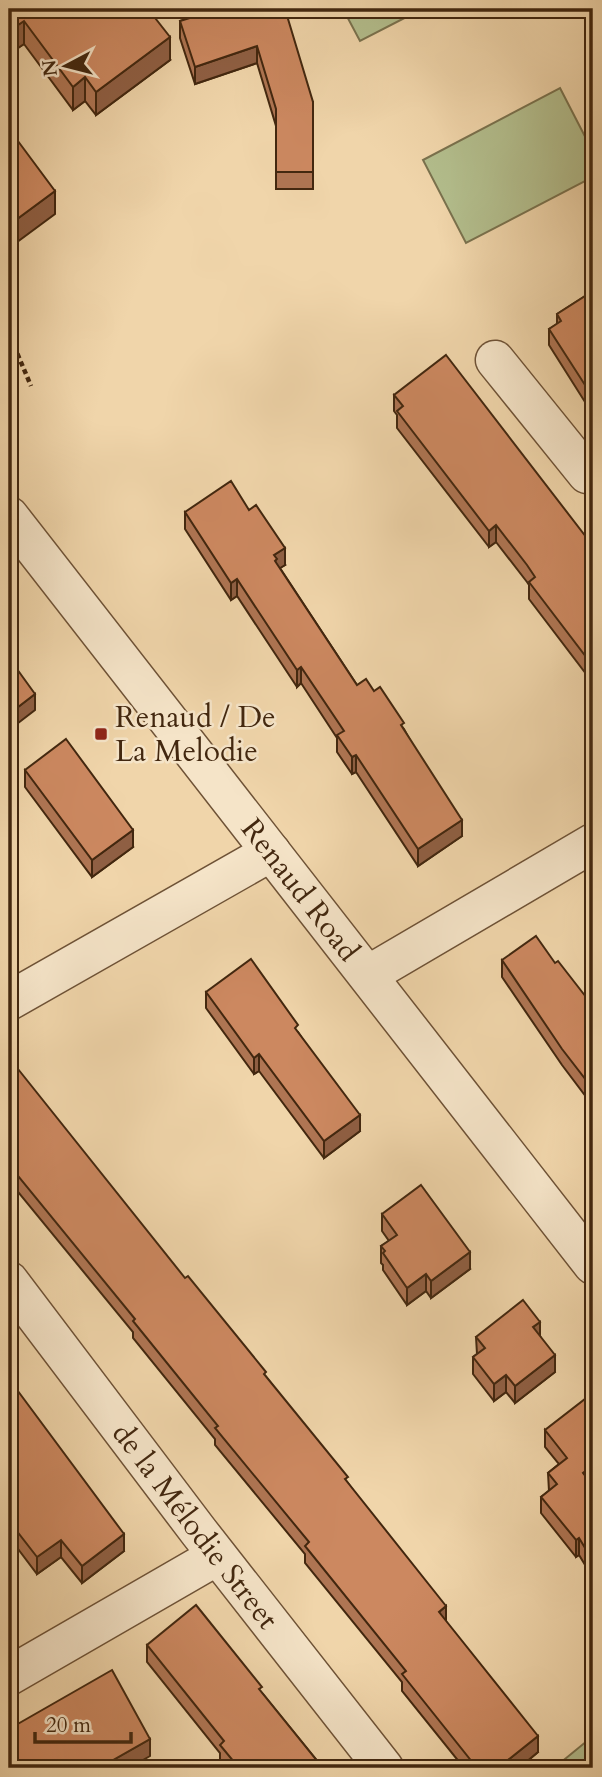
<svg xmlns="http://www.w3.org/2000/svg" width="602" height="1777" viewBox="0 0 602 1777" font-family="Cardo,serif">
<rect width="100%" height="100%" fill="#f0d5aa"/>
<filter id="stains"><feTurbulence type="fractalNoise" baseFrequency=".00286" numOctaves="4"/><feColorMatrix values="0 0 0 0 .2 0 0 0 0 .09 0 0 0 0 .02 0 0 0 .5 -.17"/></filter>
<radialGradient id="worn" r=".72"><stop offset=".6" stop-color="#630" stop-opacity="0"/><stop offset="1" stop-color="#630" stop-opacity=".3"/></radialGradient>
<g fill="#b3be8d" stroke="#7a724e" stroke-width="2">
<path d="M343,9H422L360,41Z"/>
<path d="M560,88L593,152V177L466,243L423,160Z"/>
<path d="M593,1736V1768H554Z"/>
</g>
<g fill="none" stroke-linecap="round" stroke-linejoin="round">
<defs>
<g id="minor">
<path d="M495,360L587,474"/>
<path id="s1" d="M9,516L593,1265"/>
<path d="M368,975L593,843"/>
<path d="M9,1001L271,852"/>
<path id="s2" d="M9,1281L199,1532L384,1768"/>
<path d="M9,1676L217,1556"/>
</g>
</defs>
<use href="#minor" stroke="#6e5236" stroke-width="41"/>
<path stroke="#42270f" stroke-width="4.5" stroke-dasharray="5 3.5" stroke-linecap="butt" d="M9,339L15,348L31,386"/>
<use href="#minor" stroke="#f5e4c8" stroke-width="38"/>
</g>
<g fill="#af7553" stroke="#42270f" stroke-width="2">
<path d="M9,9L170,60L96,115L85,101L73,110L24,44L18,48L15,45Z"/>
<path d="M219,9L313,102V189H276V126L257,63L195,84L180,38V21Z"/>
<path d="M593,291L585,402L549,345V329L557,324V314Z"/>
<path d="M394,395L593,546V683L529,599V585L527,582L496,542L489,547L397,428V415L394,411Z"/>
<path d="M185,512L285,565L280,568L357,685L374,691L404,729L462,836L418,866L356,772L352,774L337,752V738L301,683L297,687L237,596L231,600L185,529Z"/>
<path d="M25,770L133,847L92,877L25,787Z"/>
<path d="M502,960L593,1006V1106L562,1065L502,977Z"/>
<path d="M206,992L298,1032L360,1131L324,1158L259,1071L254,1074L206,1008Z"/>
<path d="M9,1068L266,1377L348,1483L538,1752L519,1768H464L402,1691V1682L305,1563V1554L215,1445V1439L133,1338V1332L9,1181Z"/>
<path d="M382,1214L470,1269L431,1298L426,1291L407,1305L383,1270V1265L381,1263V1246L389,1241L382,1231Z"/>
<path d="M540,1336L555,1372L515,1403L506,1392L494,1401L473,1374V1357L477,1354L476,1337Z"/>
<path d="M9,1379L124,1551L82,1583L61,1557L37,1574L9,1537Z"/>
<path d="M545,1430L593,1482L591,1484L593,1486V1578L579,1555L576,1557L541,1513V1497L549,1491L548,1473L559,1464L545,1447Z"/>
<path d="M147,1645L262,1693L323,1768H225L220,1762V1753L147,1662Z"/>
</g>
<g fill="#8f5f43" stroke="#42270f" stroke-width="2">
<path d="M24,21V44L18,48V25Z"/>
<path d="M15,22V45L9,50V27Z"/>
<path d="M170,37V60L96,115V92Z"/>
<path d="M257,46V63L195,84V67Z"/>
<path d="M85,77V101L73,110V87Z"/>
<path d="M13,118V142L9,145V122Z"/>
<path d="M55,191V214L9,248V225Z"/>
<path d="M593,380V397L585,402V385Z"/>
<path d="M496,525V542L489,547V531Z"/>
<path d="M285,548V565L277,570L274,555Z"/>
<path d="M237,579V596L231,600V583Z"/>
<path d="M301,667V683L297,687V670Z"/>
<path d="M35,694V710L9,730V714Z"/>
<path d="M356,755V772L352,774V757Z"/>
<path d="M462,820V836L418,866V849Z"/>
<path d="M133,830V847L92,877V860Z"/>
<path d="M259,1054V1071L254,1074V1058Z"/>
<path d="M360,1115V1131L324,1158V1141Z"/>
<path d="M470,1252V1269L431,1298V1281Z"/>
<path d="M426,1274V1291L407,1305V1288Z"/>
<path d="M540,1322V1339L533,1327Z"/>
<path d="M555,1355V1372L515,1403V1386Z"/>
<path d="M506,1375V1392L494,1401V1384Z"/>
<path d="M593,1465V1482L583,1490V1473Z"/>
<path d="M124,1534V1551L82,1583V1566Z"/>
<path d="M579,1538V1555L576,1557V1540Z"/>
<path d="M61,1540V1557L37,1574V1557Z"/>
<path d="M446,1606V1623L439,1612Z"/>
<path d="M538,1736V1752L519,1768H498Z"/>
<path d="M150,1739V1756L129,1768H99Z"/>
</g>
<g fill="#cc8860" stroke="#42270f" stroke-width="2">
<path d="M9,9H148L170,37L96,92L85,77L73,87L24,21L18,25L15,22L9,27Z"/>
<path d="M219,9H285L313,102V172H276V109L257,46L195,67L180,21Z"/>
<path d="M9,112L13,118L9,122Z"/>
<path d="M9,129L55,191L9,225Z"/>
<path d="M593,291V380L585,385L549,329L561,321L557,314Z"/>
<path d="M446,355L593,546V666L529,582L535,577L527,565L496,525L489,531L397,411L403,406L394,395Z"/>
<path d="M231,481L249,510L256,505L285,548L274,555L277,559L275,561L357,685L366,679L374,691L380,687L404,723L401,725L462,820L418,849L356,755L352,757L337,735L344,731L301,667L297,670L237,579L231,583L185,512Z"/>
<path d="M9,658L35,694L9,714Z"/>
<path d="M66,739L133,830L92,860L25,770Z"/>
<path d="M536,936L555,963L558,961L593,1006V1089L562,1049L502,960Z"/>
<path d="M251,959L298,1025L295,1028L360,1115L324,1141L259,1054L254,1058L206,992Z"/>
<path d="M14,1064L185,1278L188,1276L266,1372L264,1374L348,1477L345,1479L446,1606L439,1612L538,1736L498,1768H477L402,1674L406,1671L305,1546L309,1542L215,1428L218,1426L133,1321L135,1319L9,1165V1068Z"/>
<path d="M421,1185L470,1252L431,1281L426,1274L407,1288L383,1253L385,1251L381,1246L397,1235L382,1214Z"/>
<path d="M523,1300L540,1322L533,1327L555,1355L515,1386L506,1375L494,1384L473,1357L485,1348L476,1337Z"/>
<path d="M9,1379L124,1534L82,1566L61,1540L37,1557L9,1521Z"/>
<path d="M585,1399L593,1409V1465L583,1473L593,1486V1561L579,1538L576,1540L541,1497L557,1484L548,1473L567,1458L545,1430Z"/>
<path d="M196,1605L262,1687L259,1689L323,1768H239L220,1745L224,1741L147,1645Z"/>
<path d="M112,1670L150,1739L99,1768H9V1729Z"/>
</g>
<rect fill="#8f2418" stroke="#f5e4c8" stroke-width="2.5" x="94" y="727" width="14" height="14" rx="3.5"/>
<g text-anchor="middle" stroke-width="5" stroke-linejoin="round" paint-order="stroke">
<g font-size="30" fill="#42270f" stroke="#f5e4c8" text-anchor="start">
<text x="115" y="727">Renaud / De<tspan x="115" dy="34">La Melodie</tspan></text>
</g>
<g font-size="30" fill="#42270f" stroke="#f5e4c8">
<text dy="10" stroke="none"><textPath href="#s1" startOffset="474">Renaud Road</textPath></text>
<text dy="10" stroke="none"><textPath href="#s2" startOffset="308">de la Mélodie Street</textPath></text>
</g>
</g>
<rect width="602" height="1777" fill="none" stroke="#f0d5aa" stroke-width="35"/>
<rect x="10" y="10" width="581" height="1756" fill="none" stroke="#42270f" stroke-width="3.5"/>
<rect x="18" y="18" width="567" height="1742" fill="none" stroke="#42270f" stroke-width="2"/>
<g transform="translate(66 66) rotate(263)" stroke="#f5e4c8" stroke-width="5" paint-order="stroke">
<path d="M0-5L12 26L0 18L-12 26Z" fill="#42270f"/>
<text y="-10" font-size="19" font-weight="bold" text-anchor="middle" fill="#42270f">N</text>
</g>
<path d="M35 1732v10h96v-10" fill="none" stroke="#42270f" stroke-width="3.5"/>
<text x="46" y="1732" font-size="21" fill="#42270f" stroke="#f5e4c8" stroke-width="5" paint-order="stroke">20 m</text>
<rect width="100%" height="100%" filter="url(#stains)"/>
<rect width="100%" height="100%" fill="url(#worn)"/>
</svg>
